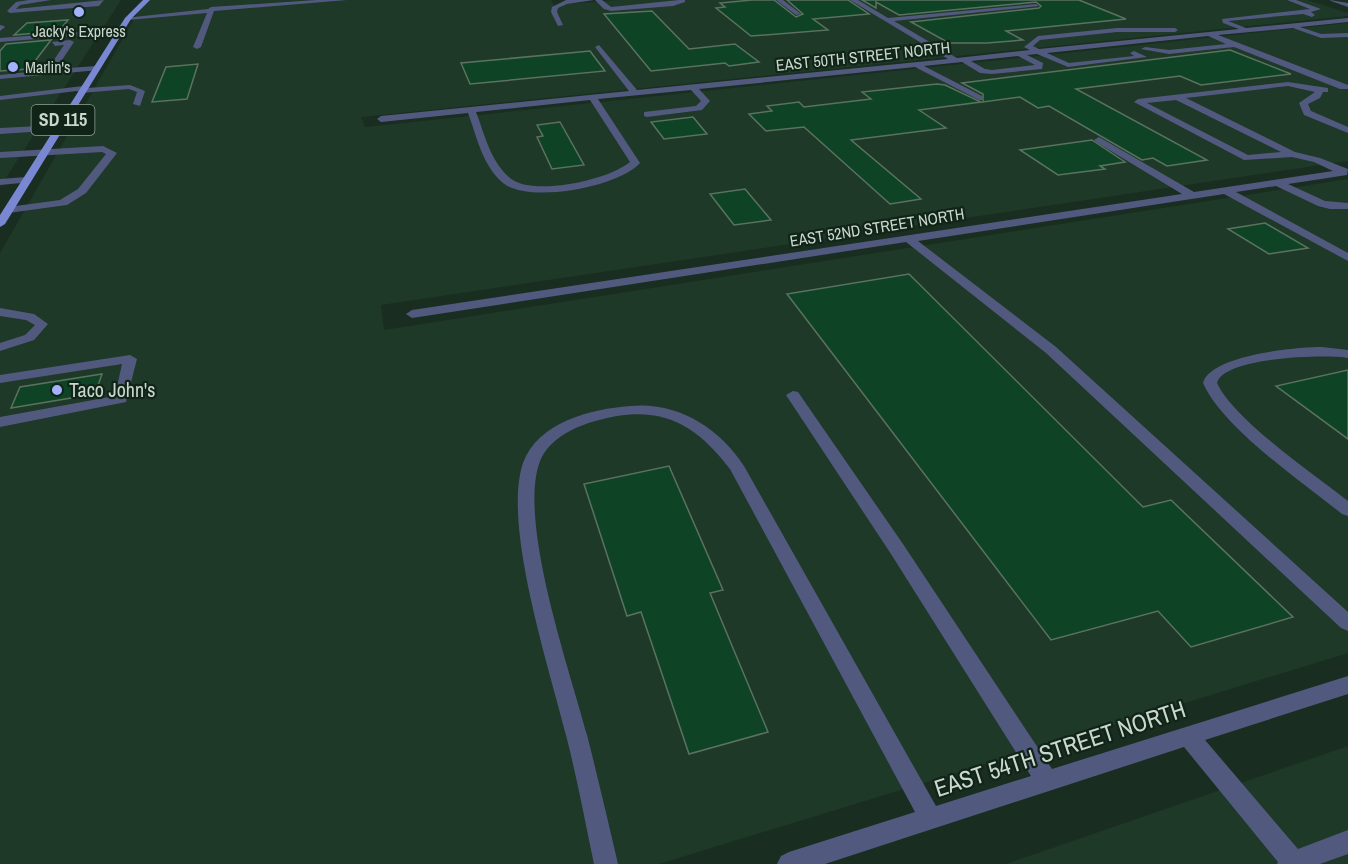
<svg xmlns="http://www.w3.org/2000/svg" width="1348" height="864" viewBox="0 0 1348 864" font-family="'Archivo Narrow',sans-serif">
<rect width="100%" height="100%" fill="#192e20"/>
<g fill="#1e3927">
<path d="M0,0H121L0,187Z"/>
<path d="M145,0H551L554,5L617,0H1307L1348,13V16L361,117L365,127L1348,23V161L381,305L384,330L1348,179V653L659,864H0V253Z"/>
<path d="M1348,746V864H1006Z"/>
</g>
<g fill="#0e4325" stroke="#5b7261" stroke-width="1.5">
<path d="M752,0H774L796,17L803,14L787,0H848L869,14L813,19L828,30L751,36L716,8L725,7L720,3Z"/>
<path d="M862,0H1079L1126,19L1006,31L1023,40L987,43H949L911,22L1039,8L1041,6L1036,2L899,15L876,2V8Z"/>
<path d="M652,11L689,49L735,44L759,62L729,66L725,63L651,71L604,14Z"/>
<path d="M68,20L59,31L14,35L27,23Z"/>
<path d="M51,40L29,69L0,71V51L6,44Z"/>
<path d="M1230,50L1291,74L1201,85L1180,76L1076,89L1207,160L1167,166L1153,158L1142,160L1049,106L1038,108L1020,97L983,102V94L962,83Z"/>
<path d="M590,51L605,71L470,84L461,63Z"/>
<path d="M198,64L187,99L152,102L166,67Z"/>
<path d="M937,84L945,85L981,102L919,110L946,128L851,140L921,199L890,204L804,127L766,131L749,114L772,111L767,106L799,102L804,107L871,99L862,92Z"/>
<path d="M693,117L707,134L664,139L651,122Z"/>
<path d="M560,122L584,165L552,169L537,137L543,136L537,125Z"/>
<path d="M1092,140L1125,162L1100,166L1105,169L1058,175L1020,150Z"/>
<path d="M745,189L771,220L734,225L710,194Z"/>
<path d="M1265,223L1308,248L1269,254L1228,229Z"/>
<path d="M909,274L1143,507L1171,500L1293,617L1191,647L1158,611L1051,640L787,294Z"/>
<path d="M1348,370V439L1276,386Z"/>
<path d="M102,374L95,394L11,408L20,387Z"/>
<path d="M669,466L723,590L710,593L768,732L689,754L641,612L627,616L584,484Z"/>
</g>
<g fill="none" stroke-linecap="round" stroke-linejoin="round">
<g fill="#52597f" fill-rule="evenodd">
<path d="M29,0H51L20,5L16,9L104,0L99,6L10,13L7,11L16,2Z"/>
<path d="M316,0H347L214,11L201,47L197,49L193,47L207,13L128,20L125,18L208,9L211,7Z"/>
<path d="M566,0H594L567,4L558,8L557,12L563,25L558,26L551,12L552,7Z"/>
<path d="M595,0H602L611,7L679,0H685V2L673,6L611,11L604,9Z"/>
<path d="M776,0H783L801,14L796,15Z"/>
<path d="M850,0H858L888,18L1036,4L1039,6L894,21L957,58L1030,50L1024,47L1038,36L1117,28H1175L1178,30L1175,32H1117L1040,40L1033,46L1039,49L1239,29L1223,23L1222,19L1310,9L1287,0H1296L1321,9L1311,12L1315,15L1312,17L1303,14L1228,21L1246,28L1348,18V22L1300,27L1321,34L1348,33V37L1321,38L1293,28L1218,35L1348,85V89H1340L1234,47L1169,54L1141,49L1145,47L1169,50L1226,44L1208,36L1047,53L1069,63L1134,56L1130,53L1134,51L1147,57L1068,67L1037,54L1027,55L1043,63L1042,69L992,74L980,73L962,62L924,66L982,96V100H979L915,67L699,89L710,101L702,110L647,117L644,116V112L696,106L701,101L691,90L598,99L640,163C619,187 529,204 503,183C482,165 477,137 468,113L381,122L377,119L381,116L629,91L595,47L599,45L637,90L948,59ZM1018,56L1035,65L992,70L985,69L971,61ZM590,100L630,162C609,180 532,197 510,178C490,161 485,135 476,112Z"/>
<path d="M1330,0L1348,3V7L1331,1Z"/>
<path d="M0,25L4,26L5,27L0,31Z"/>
<path d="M120,29L122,32L0,42V38Z"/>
<path d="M70,40L74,42L56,69L96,66H99V70L0,79V75L47,70L64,45L55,46L52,42Z"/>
<path d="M1288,82L1328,88V92H1323L1320,98L1308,104L1311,111L1348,127V133L1304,115L1299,103L1315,92L1288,86L1186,98L1295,152L1320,158L1348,169L1347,175L1288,184L1325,201L1348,203V209H1330L1318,206L1276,186L1236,192L1348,253V261L1224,194L918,241L1056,347L1348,612V631L1341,628L1046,353L906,242L412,318L406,314L412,310L1182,194L1096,142L1094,140L1099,137L1194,192L1333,171L1314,162L1292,157L1244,160L1134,102L1138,99ZM1176,100L1281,152L1248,155L1147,103Z"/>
<path d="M130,85L145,91L140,106L133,104L137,92L129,89L81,93L77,91L0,100V96L83,86L87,88Z"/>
<path d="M58,125L62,128L61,130L0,134V128Z"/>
<path d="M103,146L117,153L86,193L67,205L8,213L3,210L8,207L60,200L78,189L106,154L102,152L0,158V152Z"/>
<path d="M27,177L31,178V182L0,185V179Z"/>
<path d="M0,308L34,314L48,324L34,340L0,351V343L25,335L35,325L26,320L0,316Z"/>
<path d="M1322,347L1348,350V358C1325,354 1224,357 1217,383C1234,420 1314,474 1348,501V516L1342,514C1303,483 1222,427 1203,383C1210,355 1296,347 1322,347Z"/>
<path d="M130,355L137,359L126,402L0,427V417L115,396L122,364L0,383V375Z"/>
<path d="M793,391L798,392L903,544L1052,769L1348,676V694L1205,740L1298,849L1348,830V854L1320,864H1277L1278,862L1184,747L825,864H777L781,856L789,852L915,812L730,469C699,429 669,408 617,416C589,421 549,433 539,464C519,525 570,671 587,735C598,778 608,821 618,864H594C585,821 577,778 566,735C550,670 502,525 523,463C538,422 591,409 630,406C676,401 719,427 744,466L936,806L1031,776L891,554L786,395Z"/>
</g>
<path fill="#7a88d4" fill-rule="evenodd" d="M143,0H150L131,19L5,224L0,227V215L125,18Z"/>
</g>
<g fill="#a3b2fd" stroke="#102417" stroke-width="2">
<circle cx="79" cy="12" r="6"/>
<circle cx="13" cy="67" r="6"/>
<circle cx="57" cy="390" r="6"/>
</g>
<g text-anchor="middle" stroke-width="4.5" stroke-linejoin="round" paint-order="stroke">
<g font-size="16" fill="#cad7ce" stroke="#102417">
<text x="79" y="37">Jacky's Express</text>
<text x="25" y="73" text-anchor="start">Marlin's</text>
</g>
<g font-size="16" fill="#cad7ce" stroke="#102417">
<text transform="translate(863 56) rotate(-6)" y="6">EAST 50TH STREET NORTH</text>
<text transform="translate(877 227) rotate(-9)" y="6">EAST 52ND STREET NORTH</text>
</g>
<rect fill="#102417" stroke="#92a197" stroke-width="1.5" x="31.5" y="105" width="63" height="30" rx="4.5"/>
<g font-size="18" font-weight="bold" fill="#cad7ce">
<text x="63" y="126">SD 115</text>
</g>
<g font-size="20" fill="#cad7ce" stroke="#102417" text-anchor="start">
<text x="69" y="397">Taco John's</text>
</g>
<g font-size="24" fill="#cad7ce" stroke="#102417">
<text transform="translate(1060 749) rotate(-18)" y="8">EAST 54TH STREET NORTH</text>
</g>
</g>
</svg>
